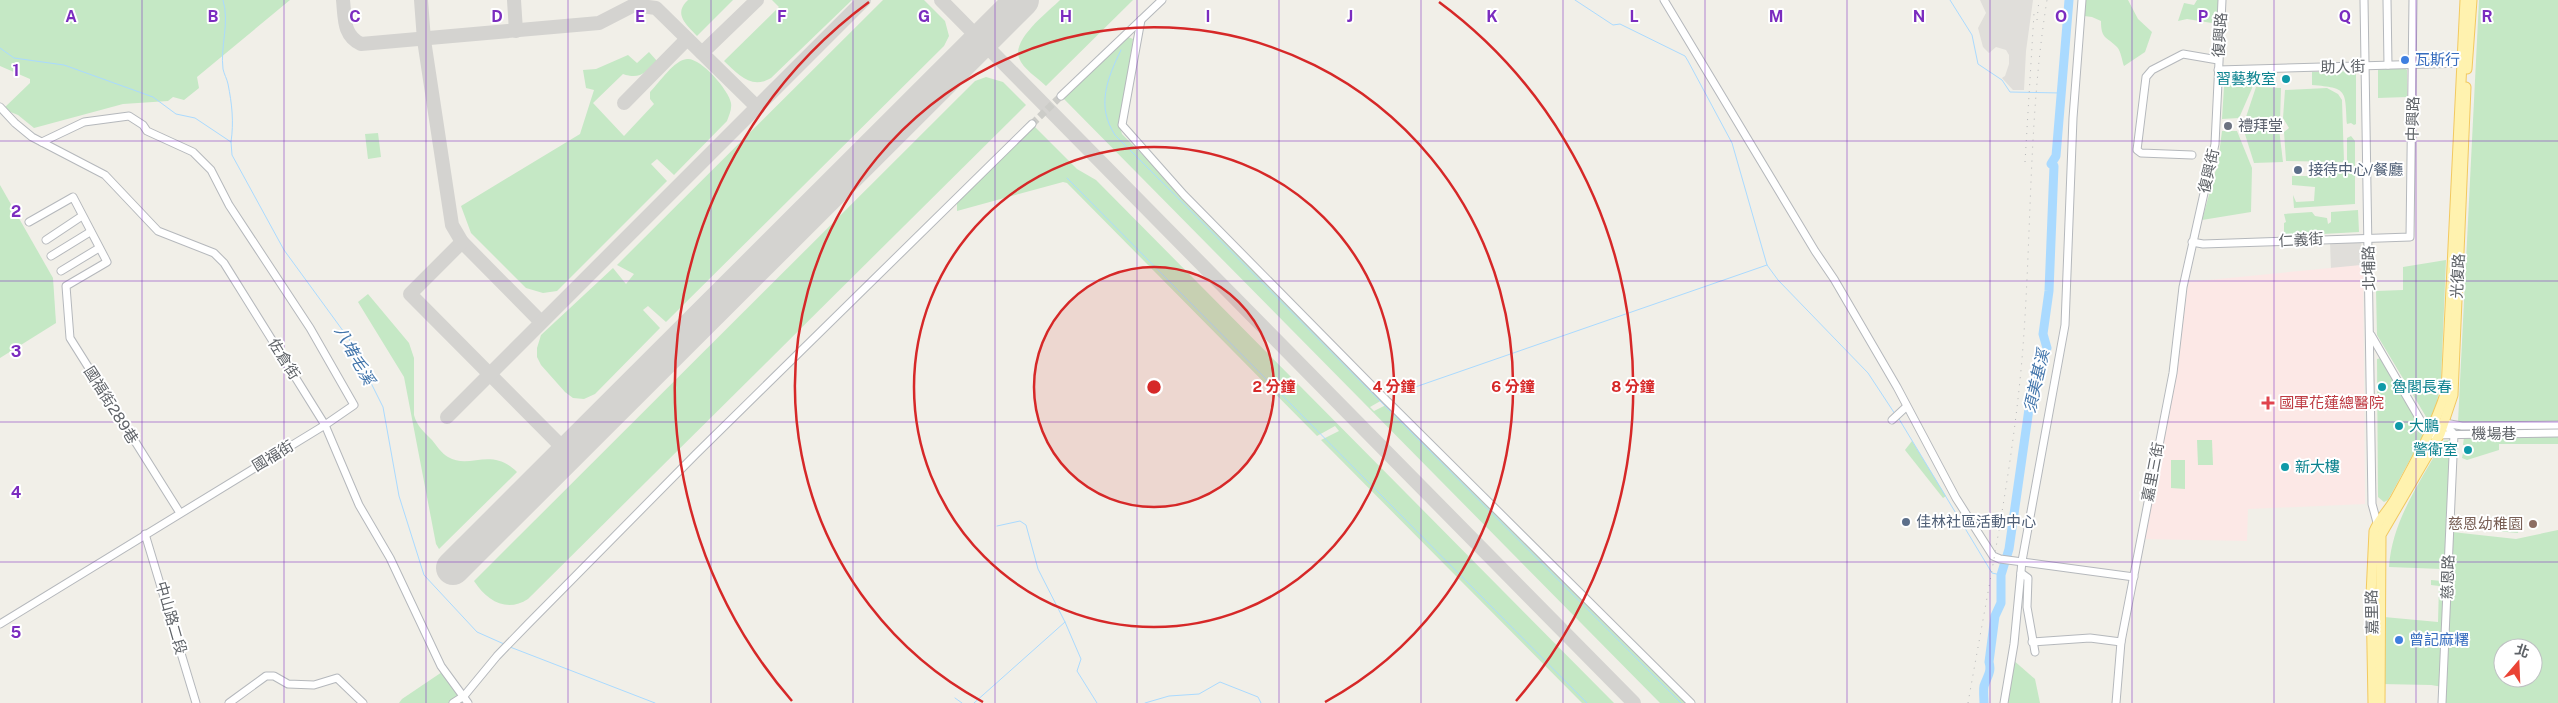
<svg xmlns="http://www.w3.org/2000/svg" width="2558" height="703" viewBox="0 0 2558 703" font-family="'Public Sans','Noto Sans TC',sans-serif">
<rect width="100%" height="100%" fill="#f1efe8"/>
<g fill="#e0deda">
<path d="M1980,0H2033L2026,51L2024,90H2013L2002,78L2005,76L2009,64V55L2006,50L1996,47L1989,53L1983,47L1978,28L1986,13Z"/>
<path d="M2361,240L2363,266L2331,269L2330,242Z"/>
</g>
<path fill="#fce8e6" d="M2361,265L2363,266L2365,504L2248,509L2247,541L2144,539L2177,374L2188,282Z"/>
<g fill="#c5e8c5" fill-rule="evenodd">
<path d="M0,0H290L197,77L199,88L184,100L173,97L168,101L123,104L34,128L18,115L3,109L30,83V79L0,66Z"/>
<path d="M688,0H733L697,36C686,24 673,14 688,0Z"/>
<path d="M772,0H852L771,78C751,90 738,74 724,61L779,7Z"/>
<path d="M883,0H924L945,21L949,36L944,46L666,322L648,306L643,310L660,328L595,394L584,399L573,398L565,392L541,365L537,357V348L541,335L613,268L626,284L634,274L617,265Z"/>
<path d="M1060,0H1133L1046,86C1038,78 1023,69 1019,58C1012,39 1048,12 1060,0Z"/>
<path d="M2086,0H2128L2138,19L2152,32L2145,52L2124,66C2122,61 2121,51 2117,47C2106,36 2101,39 2101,21L2092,17L2084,16Z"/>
<path d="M2197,0H2218V24L2187,19L2178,21L2184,3L2194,5Z"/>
<path d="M2479,0H2558V421L2458,422Z"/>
<path d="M1126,36L1133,39L1120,127L1122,134L1384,399L1370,407L1374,411L1388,404L1686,703H1660L1063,98Z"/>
<path d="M649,52L657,61C646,72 640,80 623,74L593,103L624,136L654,104L650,99V92C660,82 674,60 687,59C700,57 729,90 731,103C732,110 729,115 727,121L674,175L657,159L651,164L667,181L557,291L543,293L526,288L471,233L461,206L580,134L594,90L586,88L583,70L596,69L628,55L637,63Z"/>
<path d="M2403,67L2407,70V97L2378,98V69Z"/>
<path d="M2225,71L2250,72L2254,74L2253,86L2239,118L2222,119Z"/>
<path d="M2356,71V124L2354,125L2351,123L2347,124C2345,90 2348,88 2312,85V72Z"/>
<path d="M986,77L1003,82L1026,105L528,599C507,613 487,601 474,581L975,81Z"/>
<path d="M2256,87L2281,88L2280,120L2277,123H2244Z"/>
<path d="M2327,88L2338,94L2342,100L2344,162L2286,161L2284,132L2289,128L2283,118L2285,90Z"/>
<path d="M1034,126L1077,169L1096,180L1614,703H1582L1321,440L1339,431L1335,426L1317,436L1067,183L1063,182L957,211V202Z"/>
<path d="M2247,127L2279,129L2283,162L2254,163L2244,131Z"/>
<path d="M2222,131H2237L2252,168L2251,212L2202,220L2218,162Z"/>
<path d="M378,133L381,157L368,159L365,134Z"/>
<path d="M2351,136L2355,141V204L2294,208L2293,195L2296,202L2314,201L2315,187L2292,185V176H2313L2314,168L2347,166V138Z"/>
<path d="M0,185L53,278L56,323L0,358Z"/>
<path d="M2358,210L2359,232L2284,236V223L2286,222L2284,214L2312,212L2315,216L2327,218L2328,224L2331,222V212Z"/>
<path d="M2446,260L2441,380L2435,413L2428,420L2377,335L2376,291L2403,290V267Z"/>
<path d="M368,294L409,343L414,358V415C417,426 424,432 432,440C436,445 442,454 448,457C470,470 491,446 517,472L439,549L436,544L404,377L358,302Z"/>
<path d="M2381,358L2418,421L2423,436L2388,500L2384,502L2378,497L2377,359Z"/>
<path d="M2558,436V444H2499V450L2467,460L2462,458L2463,453H2472V445H2463L2464,437Z"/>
<path d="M2458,439L2452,532L2516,539L2558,530V703H2443V687L2431,685L2381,684L2384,617L2438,622L2439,586L2431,585V580L2442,581V569L2389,567C2392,520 2421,481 2443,441ZM2503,648H2533V678H2503Z"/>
<path d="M2197,440H2212L2213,465H2198Z"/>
<path d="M1912,441L1946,496L1943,498L1905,450Z"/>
<path d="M2171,460H2185V489L2171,488Z"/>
<path d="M2496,517L2519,519L2518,533L2495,531Z"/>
<path d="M2012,659L2035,679L2040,703H2005Z"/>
<path d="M445,670L462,703H399L402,699Z"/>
</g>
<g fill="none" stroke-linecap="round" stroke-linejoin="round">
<g stroke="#aadaff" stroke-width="1">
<path d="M223,0C230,23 220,46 223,69C224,74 227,79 228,84C232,104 234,122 231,142"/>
<path d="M1575,0L1613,25L1620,24L1685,56L1688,61L1732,143L1767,265L1778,280L1868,373L1895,414"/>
<path d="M1950,0L1972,35L1978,64L2002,80L2010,92L2061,93"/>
<path d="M0,48L14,58L64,65L153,97L176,114L195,118L231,142L232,155L284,250L349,339L383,407L399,496L424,575L477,632L504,644"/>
<path d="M1121,50C1107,79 1096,106 1115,135L1681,703"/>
<path d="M1067,178L1587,703"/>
<path d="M1398,393L1767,265"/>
<path d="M1899,419L1992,573L2001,575"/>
<path d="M997,526L1020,521L1026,525L1038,569L1065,622L1081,659L1077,671L1097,703"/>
<path d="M510,647L655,703"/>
<path d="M955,698L962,703"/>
<path d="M974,703L1065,622"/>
<path d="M1145,703L1169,696L1199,694L1220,682L1258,697L1261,703"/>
</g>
<path stroke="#aadaff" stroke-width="9" d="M1984,703C1984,698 1983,691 1984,686C1987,677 1992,672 1989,662L1995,616L2001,603V575L2009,549L2032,388L2037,381L2047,348L2043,334L2049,291L2054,166L2051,164L2056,156L2069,0"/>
<g stroke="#d4d3d0" stroke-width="14">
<path d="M343,0C345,19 343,35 361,44L599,23L634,5L656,8L758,108"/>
<path d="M421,0L424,40L452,225L462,242L541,322"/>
<path d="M514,0L516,31"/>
<path d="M941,0L1634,703"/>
<path d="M702,53L757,0"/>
<path d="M624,103L687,39"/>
<path d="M462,242L410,294L568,453"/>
<path d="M447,417L864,0"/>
</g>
<path stroke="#d4d3d0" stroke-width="34" d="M453,568L1022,0"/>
<path stroke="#ccccc8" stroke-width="7" stroke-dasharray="7 3.5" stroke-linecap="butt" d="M1032,124L1061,96"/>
<defs>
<g id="minor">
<path d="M1664,0L1815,251L1834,279L1897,387L1956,498L1993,556L2000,559L2134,577"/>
<path d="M2364,0L2372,504L2378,526"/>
<path d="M2387,0L2388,65"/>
<path d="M1141,20L1122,125L1184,195L1387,401L1691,703"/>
<path d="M2218,70L2465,63"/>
<path d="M1061,96L1162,0"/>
<path d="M0,107L15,123L32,137L105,175L158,231L214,253L224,263L325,425L359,505L390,558L441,666L468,703"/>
<path d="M2192,155L2141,153L2137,150L2146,77L2152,70L2183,54L2218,60"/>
<path d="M29,222L73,197L105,258L107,262L66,286L70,338L180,513"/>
<path d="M46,240L82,216"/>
<path d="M2192,242L2203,244L2410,237L2413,0"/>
<path d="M51,256L90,232"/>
<path d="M61,271L99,248"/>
<path d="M2371,335L2429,435L2558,433"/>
<path d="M1892,420L1906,407"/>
<path d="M2444,423L2462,426L2558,425"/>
<path d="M145,534L196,703"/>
<path d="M2021,573L2028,578L2027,607L2035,652"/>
<path d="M0,624L325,425L354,405L310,328L229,205L211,170L193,152L147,131L143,125L129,116L84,122L42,142"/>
<path d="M2032,642L2090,638L2121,642"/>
<path d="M229,703L266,676H274L288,684L314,685L337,678L363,703"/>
<path d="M453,703L464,696L497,656L528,624L696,454L1032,124"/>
<path d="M2004,703L2014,644L2022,561L2065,325L2073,118L2082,0"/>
<path d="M2116,703L2121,642L2173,373L2183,287L2215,144L2222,0"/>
<path d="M2442,703L2454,434L2445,424"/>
</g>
<g id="major">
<path d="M2467,69L2472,0"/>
<path d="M2373,703L2371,595L2374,531C2379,519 2388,511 2395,499C2414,464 2434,429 2446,391L2465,0"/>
<path d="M2380,703L2381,535L2440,434L2453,395L2466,87"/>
</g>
</defs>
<use href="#minor" stroke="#b5b8bc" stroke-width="9"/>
<use href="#major" stroke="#f2c960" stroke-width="11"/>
<use href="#minor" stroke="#fff" stroke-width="7"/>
<use href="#major" stroke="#fff2af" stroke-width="9"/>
<g stroke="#b6b7b8" stroke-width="1" stroke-dasharray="1 6" stroke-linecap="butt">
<path d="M2037,20L2039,0"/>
<path d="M2025,162L2034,13"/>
<path d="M1968,703C1988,589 2012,474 2022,359C2032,239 2028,118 2047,0"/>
</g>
</g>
<path fill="none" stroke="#7b2cbf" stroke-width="1" stroke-opacity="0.55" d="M142,0V703M284,0V703M426,0V703M568,0V703M711,0V703M853,0V703M995,0V703M1137,0V703M1279,0V703M1421,0V703M1563,0V703M1705,0V703M1847,0V703M1990,0V703M2132,0V703M2274,0V703M2416,0V703M0,141H2558M0,281H2558M0,422H2558M0,562H2558"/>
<circle cx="1154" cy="387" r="120" fill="#d62828" fill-opacity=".12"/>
<g fill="none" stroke="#d62828" stroke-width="2.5">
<circle cx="1154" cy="387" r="120"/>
<circle cx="1154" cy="387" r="240"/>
<path d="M983 702A359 359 0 1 1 1325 702"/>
<path d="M792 701A479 479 0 0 1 869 2M1439 2A479 479 0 0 1 1516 701"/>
</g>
<g fill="#3f7fe0" stroke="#fff" stroke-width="2">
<circle cx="2405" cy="60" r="5"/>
<circle cx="2399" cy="640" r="5"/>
</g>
<g fill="#0f9aa8" stroke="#fff" stroke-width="2">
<circle cx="2286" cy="79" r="5"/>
<circle cx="2382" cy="387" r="5"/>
<circle cx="2399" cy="426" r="5"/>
<circle cx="2468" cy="450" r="5"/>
<circle cx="2285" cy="467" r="5"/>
</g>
<circle fill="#6b7280" stroke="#fff" stroke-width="2" cx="2228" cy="126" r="5"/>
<g fill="#5c6f8a" stroke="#fff" stroke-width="2">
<circle cx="2298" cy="170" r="5"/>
<circle cx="1906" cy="522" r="5"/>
</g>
<path fill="#e0444e" stroke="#fff" stroke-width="2" d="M2265.5 395.5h5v5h5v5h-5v5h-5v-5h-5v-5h5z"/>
<circle fill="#8d6e63" stroke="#fff" stroke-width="2" cx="2533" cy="524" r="5"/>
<g text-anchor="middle" stroke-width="4" stroke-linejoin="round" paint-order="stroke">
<g font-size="15" fill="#5f6368" stroke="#fff">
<text transform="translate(2220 35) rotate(-86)" y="5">復興路</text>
<text transform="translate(2343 67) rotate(-1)" y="5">助人街</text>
<text transform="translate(2413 119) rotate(-89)" y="5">中興路</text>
<text transform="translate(2209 171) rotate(-77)" y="5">復興街</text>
<text transform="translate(2301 240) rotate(-3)" y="5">仁義街</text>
<text transform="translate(2369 268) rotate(-91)" y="5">北埔路</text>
<text transform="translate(2458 276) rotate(-87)" y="5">光復路</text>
<text transform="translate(284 359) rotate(58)" y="5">佐倉街</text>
<text transform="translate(111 405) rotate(58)" y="5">國福街289巷</text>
<text x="2494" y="439">機場巷</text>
<text transform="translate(273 456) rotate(-31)" y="5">國福街</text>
<text transform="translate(2153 472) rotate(-79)" y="5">嘉里三街</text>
<text transform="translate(2448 577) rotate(-88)" y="5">慈恩路</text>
<text transform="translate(2372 612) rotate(-91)" y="5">嘉里路</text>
<text transform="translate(171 618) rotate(74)" y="5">中山路二段</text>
</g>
<g font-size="15" fill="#366cbe" stroke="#fff" text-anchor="start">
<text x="2415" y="65">瓦斯行</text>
<text x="2409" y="645">曾記麻糬</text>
</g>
<g font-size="15" fill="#0d838f" stroke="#fff" text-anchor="start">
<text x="2276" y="84" text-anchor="end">習藝教室</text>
<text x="2392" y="392">魯閣長春</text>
<text x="2409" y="431">大鵬</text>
<text x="2458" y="455" text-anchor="end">警衛室</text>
<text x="2295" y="472">新大樓</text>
</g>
<g font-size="15" fill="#5b616d" stroke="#fff" text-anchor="start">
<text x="2238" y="131">禮拜堂</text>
</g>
<g font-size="15" fill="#4e5e75" stroke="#fff" text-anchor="start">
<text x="2308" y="175">接待中心/餐廳</text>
<text x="1916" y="527">佳林社區活動中心</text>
</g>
<g font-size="15" fill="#be3a42" stroke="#fff" text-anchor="start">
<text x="2279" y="408">國軍花蓮總醫院</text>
</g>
<g font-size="15" fill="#785e54" stroke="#fff" text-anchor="end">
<text x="2523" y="529">慈恩幼稚園</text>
</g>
<g font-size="16" font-style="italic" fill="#4174aa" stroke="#fff">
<text transform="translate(355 355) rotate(61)" y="6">八堵毛溪</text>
<text transform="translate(2036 381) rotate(-77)" y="6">須美基溪</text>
</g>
</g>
<g font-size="16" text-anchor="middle" font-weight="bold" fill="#7b2cbf" stroke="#fff" stroke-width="4" stroke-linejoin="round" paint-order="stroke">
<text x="71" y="22">A</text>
<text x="213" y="22">B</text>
<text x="355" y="22">C</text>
<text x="497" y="22">D</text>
<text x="640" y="22">E</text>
<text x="782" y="22">F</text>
<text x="924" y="22">G</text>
<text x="1066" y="22">H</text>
<text x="1208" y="22">I</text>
<text x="1350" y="22">J</text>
<text x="1492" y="22">K</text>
<text x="1634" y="22">L</text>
<text x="1776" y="22">M</text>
<text x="1919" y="22">N</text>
<text x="2061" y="22">O</text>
<text x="2203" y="22">P</text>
<text x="2345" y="22">Q</text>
<text x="2487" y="22">R</text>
<text x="16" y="76">1</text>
<text x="16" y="217">2</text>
<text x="16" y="357">3</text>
<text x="16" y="498">4</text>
<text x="16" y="638">5</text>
</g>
<circle cx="1154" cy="387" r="8" fill="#d62828" stroke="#fff" stroke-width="2.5"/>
<g font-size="15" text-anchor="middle" font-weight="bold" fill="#d62828" stroke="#fff" stroke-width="4" stroke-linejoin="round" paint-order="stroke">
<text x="1274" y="392">2 分鐘</text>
<text x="1394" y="392">4 分鐘</text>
<text x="1513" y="392">6 分鐘</text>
<text x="1633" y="392">8 分鐘</text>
</g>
<g transform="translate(2518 663) rotate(19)"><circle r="24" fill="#ffffff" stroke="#bfc1c3"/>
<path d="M0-4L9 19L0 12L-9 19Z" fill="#ea4335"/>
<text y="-8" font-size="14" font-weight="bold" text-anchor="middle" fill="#5f6368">北</text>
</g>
</svg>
